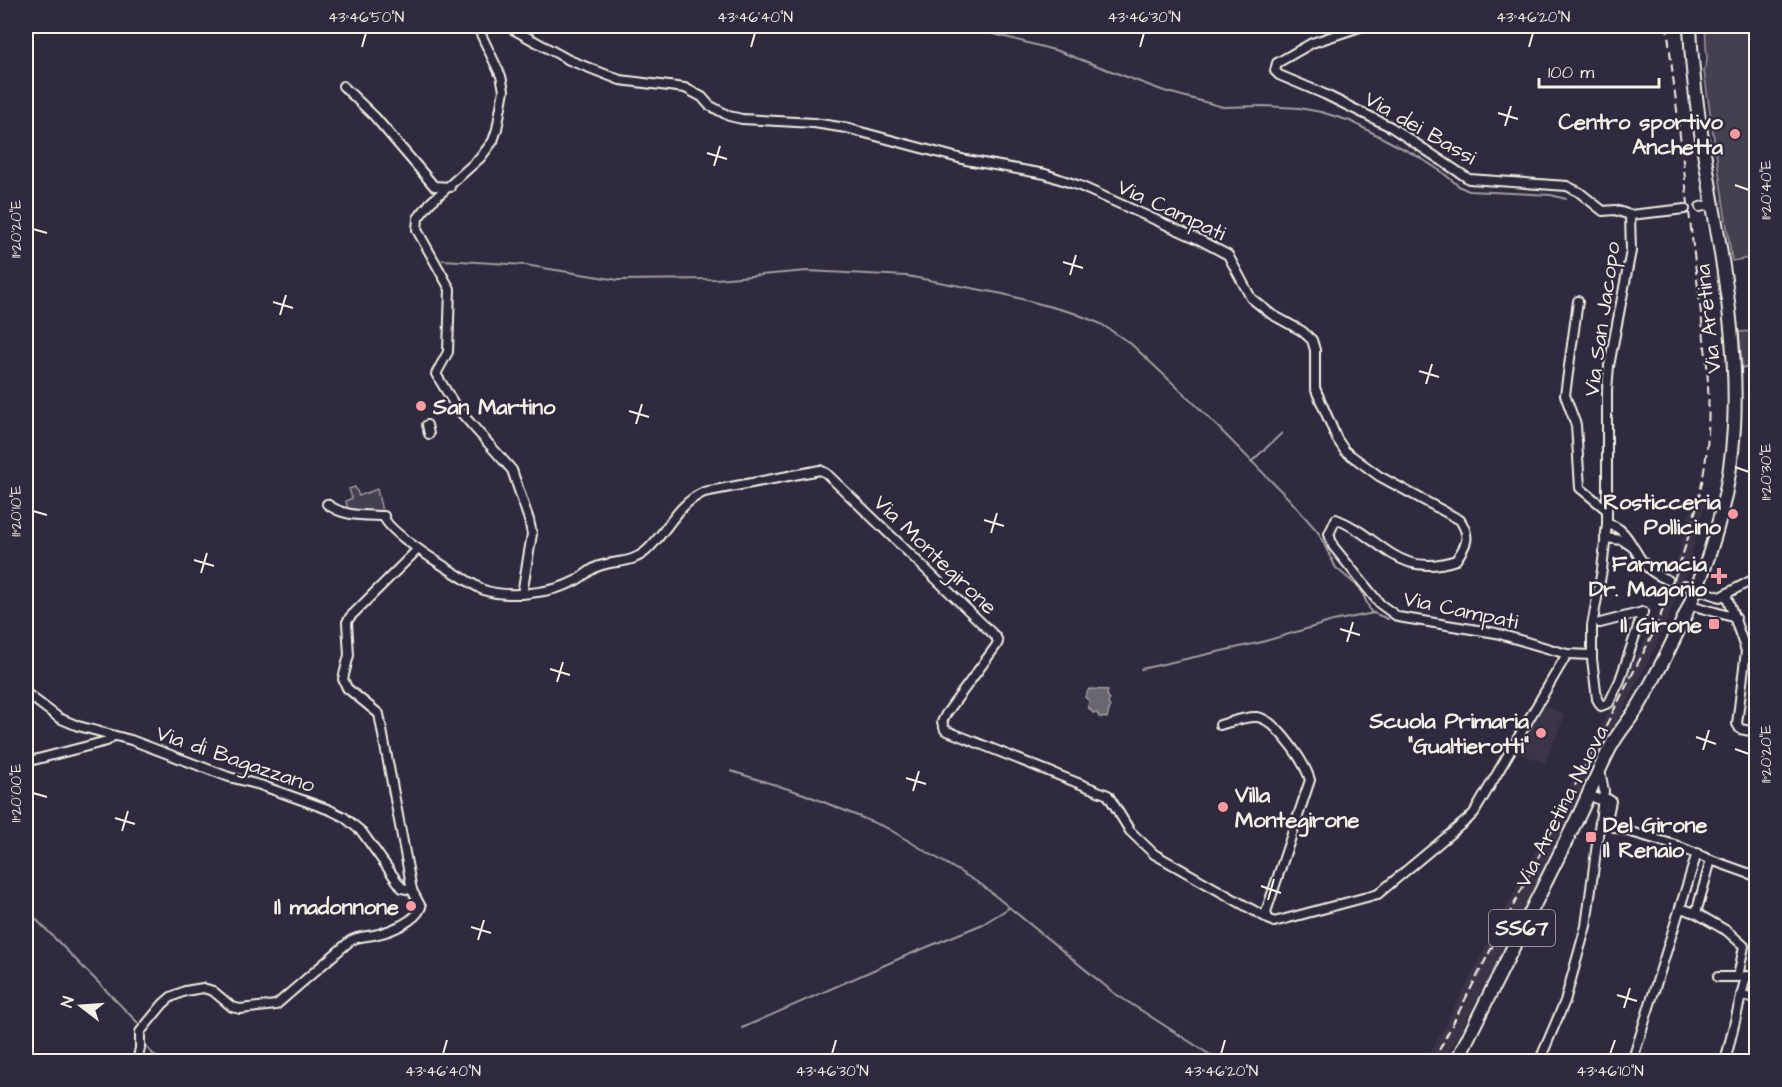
<svg xmlns="http://www.w3.org/2000/svg" width="1782" height="1087" viewBox="0 0 1782 1087" font-family="'Architects Daughter',sans-serif">
<rect width="100%" height="100%" fill="#2f2a3d"/>
<filter id="ink" filterUnits="userSpaceOnUse"><feTurbulence type="fractalNoise" baseFrequency=".0167" numOctaves="2"/><feDisplacementMap in="SourceGraphic" scale="12" xChannelSelector="R" yChannelSelector="G"/><feConvolveMatrix kernelMatrix="1 2 1 2 8 2 1 2 1" color-interpolation-filters="sRGB"/></filter>
<g filter="url(#ink)">
<g fill="#3b3647">
<path d="M1694,497H1707L1686,573L1660,638L1605,745L1576,809L1445,1061L1426,1062L1658,616L1675,567Z"/>
<path d="M1541,703L1565,715L1545,763L1514,752Z"/>
</g>
<g fill="#454050" stroke="#9c989c" stroke-width="1.5">
<path d="M1705,26H1756V257L1732,261L1704,71L1707,61Z"/>
<path d="M1756,331V366L1742,368L1739,332Z"/>
<path d="M355,487L359,496L377,489L382,511H348L346,501L352,498L349,489Z"/>
</g>
<path fill="#6a6670" stroke="#a19ea0" stroke-width="1.5" d="M1089,689L1108,690L1107,695L1110,699L1108,703L1110,707L1107,718L1099,717L1097,713H1093L1088,707L1089,701L1085,697Z"/>
<g fill="none" stroke-linecap="round" stroke-linejoin="round">
<g stroke="#a19ea0" stroke-width="2">
<path d="M886,26L979,30L1058,51L1164,91L1223,107L1264,106L1299,108L1321,112L1350,121L1419,157L1442,172L1460,187L1469,191L1551,195L1566,199"/>
<path d="M443,260L525,265L618,280L716,279L807,271L907,276L1003,294L1074,313L1101,324L1130,343L1197,406L1290,500L1318,532L1336,568L1360,588L1371,612L1388,619"/>
<path d="M1251,462L1282,433"/>
<path d="M1141,669L1262,642L1333,621L1374,613"/>
<path d="M731,771L804,794L887,828L982,885L1114,993L1212,1056L1225,1062"/>
<path d="M26,909L140,1025V1028"/>
<path d="M742,1028L903,957L983,924L1009,908"/>
<path d="M143,1044L161,1062"/>
</g>
<path stroke="#4d4857" stroke-width="8" stroke-dasharray="8 4" stroke-linecap="butt" d="M1668,580L1684,585"/>
<defs>
<g id="minor">
<path d="M477,26L501,76L504,90L497,129L493,141L480,158L430,203L418,218L417,230L450,289L448,352L436,374L456,407L512,470L529,520L532,534L522,594"/>
<path d="M507,26L569,60L620,80L685,88L702,97L709,105L729,116L742,119L814,123L846,128L966,160L1045,174L1080,186L1198,239L1228,255L1251,298L1271,314L1302,331L1312,340L1315,350V388L1337,439L1345,451L1379,476L1460,520C1471,537 1467,544 1456,560C1397,580 1381,536 1336,519L1329,534L1333,546L1380,604L1398,617L1496,633L1567,654L1592,655"/>
<path d="M1363,26L1312,43L1277,63L1275,71L1279,75L1324,94L1391,127L1469,179L1567,186L1579,192L1603,211L1615,210L1630,215L1685,209"/>
<path d="M343,86L375,117L434,186L450,187"/>
<path d="M1700,207L1713,204"/>
<path d="M1630,215L1631,251L1609,366L1607,390V524L1602,570L1592,626V659L1597,699L1601,706L1609,703L1620,680L1643,612"/>
<path d="M1578,301L1565,395L1576,425L1580,488L1607,510"/>
<path d="M427,425L429,434"/>
<path d="M327,504C344,517 364,515 384,516C386,533 463,578 481,589C505,599 553,593 575,581C583,577 590,569 599,566C616,560 631,564 646,551C667,532 677,504 704,492L820,470L826,473L996,637L998,642L996,646L946,714L942,722L945,730L1108,795L1130,831L1154,854L1274,922L1378,894L1468,819L1474,813L1567,654"/>
<path d="M1607,524C1629,527 1633,554 1648,568C1653,573 1661,577 1668,580"/>
<path d="M1605,538L1622,540L1631,546"/>
<path d="M1684,585L1720,597L1756,578"/>
<path d="M1726,594L1746,651L1737,724L1740,729L1756,732"/>
<path d="M1691,605L1736,618"/>
<path d="M1600,623L1643,612"/>
<path d="M26,693L59,718L78,726L131,740L229,777L260,785L330,810L344,817L362,832L402,888L412,890"/>
<path d="M1220,725C1231,722 1246,716 1257,717C1276,719 1305,763 1310,780L1266,912L1268,919"/>
<path d="M26,762L107,741L113,736"/>
<path d="M1589,795L1602,801L1608,799L1611,801L1607,820L1614,827L1675,845L1711,860L1753,875L1756,873"/>
<path d="M1680,908L1696,913L1711,860"/>
<path d="M1696,913L1727,931L1744,946L1738,977H1718"/>
<path d="M1741,995L1756,998"/>
<path d="M137,1062L140,1048V1032L163,1004L171,997L185,991L203,988L213,991L232,1007L240,1009L276,1005L350,941C359,935 368,937 378,934C391,931 416,921 421,907L412,890L379,714L347,688L343,679L349,655L347,622L350,617L418,549"/>
<path d="M1539,1062L1565,1001L1586,926L1604,791L1600,770"/>
<path d="M1632,1062L1697,853"/>
<path d="M1725,1062L1746,976L1756,977"/>
</g>
<path id="primary" d="M1456,1062C1497,979 1538,896 1580,813C1590,792 1599,769 1610,748C1618,732 1632,718 1641,702C1689,617 1729,526 1734,427C1741,291 1695,160 1690,26"/>
</defs>
<use href="#minor" stroke="#f4f1e8" stroke-width="12"/>
<use href="#primary" stroke="#f4f1e8" stroke-width="16"/>
<use href="#minor" stroke="#2f2a3d" stroke-width="8"/>
<use href="#primary" stroke="#2f2a3d" stroke-width="12"/>
<path stroke="#f4f1e8" stroke-width="2" stroke-dasharray="9 4.5" stroke-linecap="butt" d="M1433,1062L1655,630C1675,578 1695,526 1704,471C1710,435 1709,400 1707,364L1667,26"/>
</g>
</g>
<path fill="none" stroke="#f4f1e8" stroke-width="2" d="M362,47L366,33M751,47L755,33M1140,47L1144,33M1529,47L1533,33M1498,113L1518,119M1505,126L1511,106M707,153L727,159M714,166L720,146M1735,185L1749,190M33,229L47,233M1063,262L1083,268M1070,275L1076,255M273,302L293,308M280,315L286,295M1419,371L1439,377M1426,384L1432,364M629,411L649,417M636,424L642,404M1735,467L1749,472M33,511L47,515M984,520L1004,526M991,533L997,513M194,560L214,566M201,573L207,553M1340,629L1360,635M1347,642L1353,622M550,669L570,675M557,682L563,662M1696,737L1716,744M1735,749L1749,754M1703,750L1709,730M906,778L926,784M913,791L919,771M33,793L47,797M115,818L135,824M122,831L128,811M1261,886L1281,893M1268,900L1274,879M471,927L491,933M478,940L484,920M1617,995L1637,1001M1624,1008L1630,988M443,1054L447,1040M832,1054L836,1040M1221,1054L1225,1040M1610,1054L1615,1040"/>
<g fill="#ff9aa2" stroke="#2f2a3d" stroke-width="2">
<circle cx="1735" cy="134" r="6"/>
<circle cx="421" cy="406" r="6"/>
<circle cx="1733" cy="514" r="6"/>
<path d="M1716 567h6v6h6v6h-6v6h-6v-6h-6v-6h6z"/>
<rect x="1708" y="618" width="12" height="12" rx="3"/>
<circle cx="1541" cy="733" r="6"/>
<circle cx="1223" cy="807" r="6"/>
<rect x="1585" y="831" width="12" height="12" rx="3"/>
<circle cx="411" cy="906" r="6"/>
</g>
<g text-anchor="middle" stroke-width="4.5" stroke-linejoin="round" paint-order="stroke">
<rect fill="#2f2a3d" stroke="#b9b5b5" stroke-width="1.5" x="1489" y="910" width="66" height="36" rx="4.5"/>
<g font-size="21" font-weight="bold" fill="#f4f1e8">
<text x="1522" y="935">SS67</text>
</g>
<g font-size="22" font-weight="bold" fill="#f4f1e8" stroke="#2f2a3d" text-anchor="end">
<text x="1723" y="129">Centro sportivo<tspan x="1723" dy="25">Anchetta</tspan></text>
<text x="433" y="414" text-anchor="start">San Martino</text>
<text x="1721" y="509">Rosticceria<tspan x="1721" dy="25">Pollicino</tspan></text>
<text x="1707" y="571">Farmacia<tspan x="1707" dy="25">Dr. Magonio</tspan></text>
<text x="1702" y="632">Il Girone</text>
<text x="1529" y="728">Scuola Primaria<tspan x="1529" dy="25">"Gualtierotti"</tspan></text>
<text x="1235" y="802" text-anchor="start">Villa<tspan x="1235" dy="25">Montegirone</tspan></text>
<text x="1603" y="832" text-anchor="start">Del Girone<tspan x="1603" dy="25">Il Renaio</tspan></text>
<text x="399" y="914">Il madonnone</text>
</g>
<g font-size="22" fill="#f4f1e8" stroke="#2f2a3d">
<text transform="translate(1421 127) rotate(30)" y="8">Via dei Bassi</text>
<text transform="translate(1172 209) rotate(25)" y="8">Via Campati</text>
<text transform="translate(1601 319) rotate(-82)" y="8">Via San Jacopo</text>
<text transform="translate(1707 319) rotate(-96)" y="8">Via Aretina</text>
<text transform="translate(936 554) rotate(44)" y="8">Via Montegirone</text>
<text transform="translate(1461 609) rotate(12)" y="8">Via Campati</text>
<text transform="translate(236 758) rotate(19)" y="8">Via di Bagazzano</text>
<text transform="translate(1561 806) rotate(-63)" y="8">Via Aretina Nuova</text>
</g>
</g>
<rect width="1782" height="1087" fill="none" stroke="#2f2a3d" stroke-width="66"/>
<g transform="translate(81 1006) rotate(287)" stroke="#2f2a3d" stroke-width="4.5" paint-order="stroke">
<path d="M0-4.5L10 22L0 15L-10 22Z" fill="#f4f1e8"/>
<text y="-9" font-size="16" font-weight="bold" text-anchor="middle" fill="#f4f1e8">N</text>
</g>
<path d="M1539 78v9h120v-9" fill="none" stroke="#f4f1e8" stroke-width="3"/>
<text x="1548" y="78" font-size="18" fill="#f4f1e8" stroke="#2f2a3d" stroke-width="4.5" paint-order="stroke">100 m</text>
<rect x="33" y="33" width="1716" height="1021" fill="none" stroke="#f4f1e8" stroke-width="2"/>
<g font-size="15" text-anchor="middle" fill="#f4f1e8">
<text x="366" y="22">43°46'50"N</text>
<text x="755" y="22">43°46'40"N</text>
<text x="1144" y="22">43°46'30"N</text>
<text x="1533" y="22">43°46'20"N</text>
<text transform="translate(1766 190) rotate(-90)" y="5">11°20'40"E</text>
<text transform="translate(16 229) rotate(-90)" y="5">11°20'20"E</text>
<text transform="translate(1766 472) rotate(-90)" y="5">11°20'30"E</text>
<text transform="translate(16 511) rotate(-90)" y="5">11°20'10"E</text>
<text transform="translate(1766 754) rotate(-90)" y="5">11°20'20"E</text>
<text transform="translate(16 793) rotate(-90)" y="5">11°20'00"E</text>
<text x="443" y="1076">43°46'40"N</text>
<text x="832" y="1076">43°46'30"N</text>
<text x="1221" y="1076">43°46'20"N</text>
<text x="1610" y="1076">43°46'10"N</text>
</g>
</svg>
